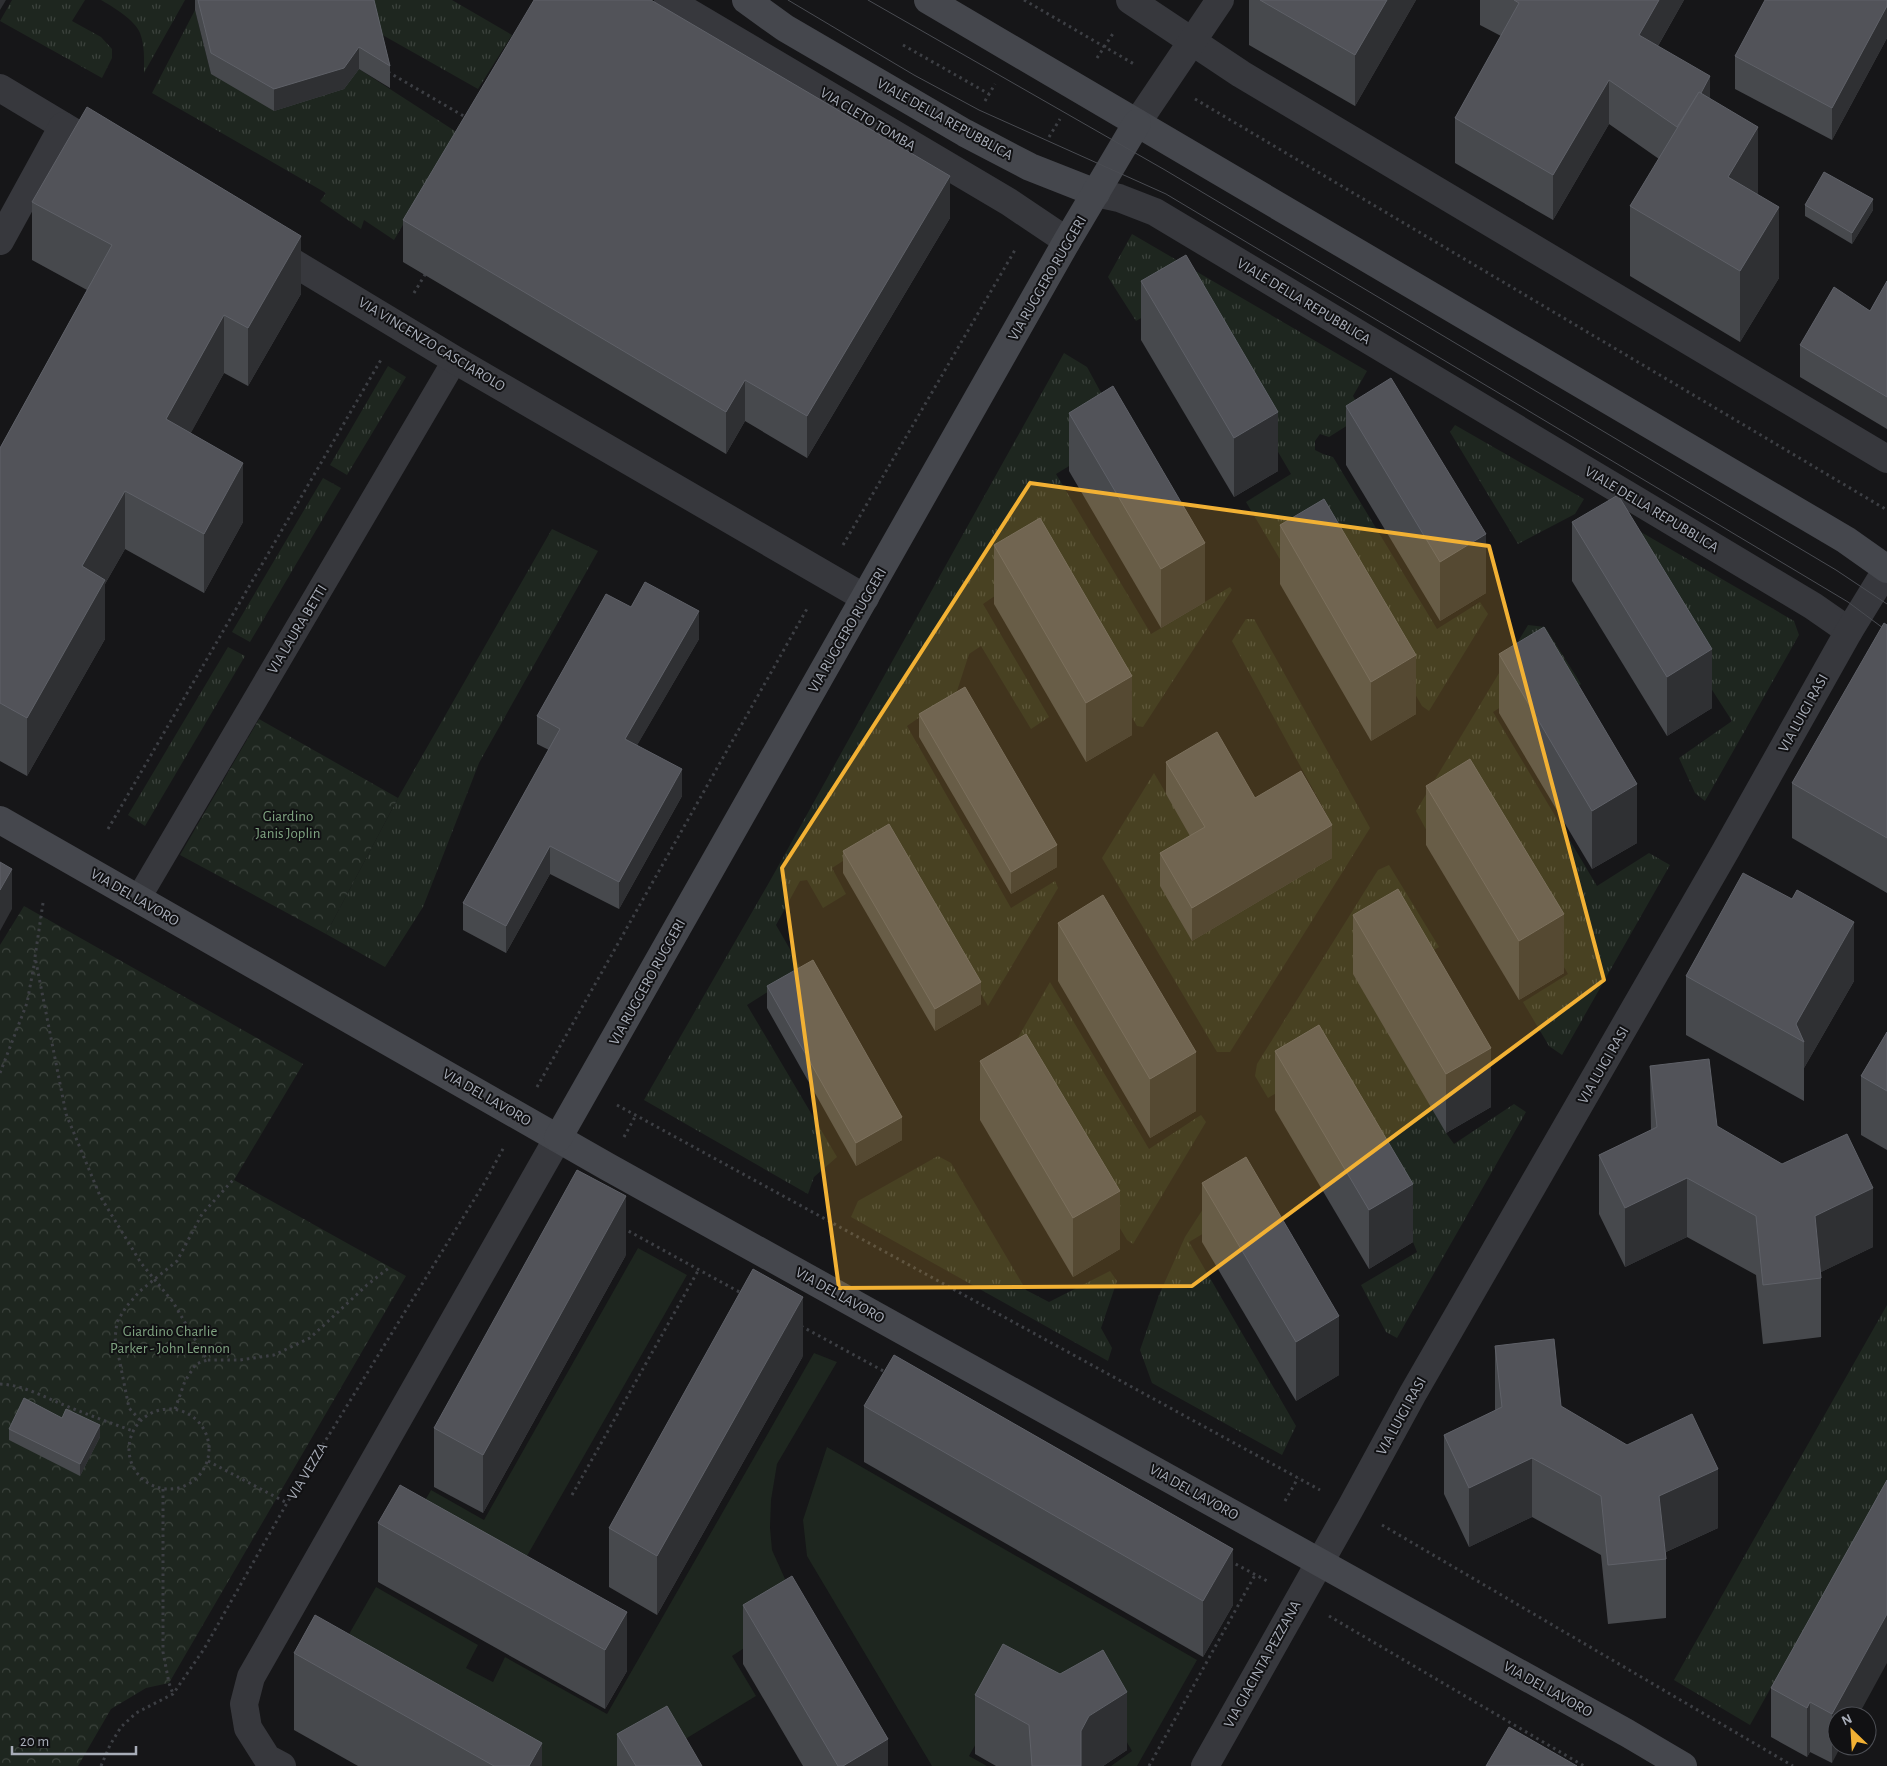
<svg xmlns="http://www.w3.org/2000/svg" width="1887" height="1766" viewBox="0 0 1887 1766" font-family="'Alegreya Sans',sans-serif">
<defs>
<pattern id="grass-tufts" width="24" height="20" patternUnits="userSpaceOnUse" patternTransform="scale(1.25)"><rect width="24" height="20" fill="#1e261f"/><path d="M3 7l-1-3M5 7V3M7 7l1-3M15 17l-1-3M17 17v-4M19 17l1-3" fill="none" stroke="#3c433d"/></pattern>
<pattern id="forest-crowns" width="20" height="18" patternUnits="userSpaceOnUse" patternTransform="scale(1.25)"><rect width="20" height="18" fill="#1e261f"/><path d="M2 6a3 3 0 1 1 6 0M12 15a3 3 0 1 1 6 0" fill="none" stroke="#3c433d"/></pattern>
</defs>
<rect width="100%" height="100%" fill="#161618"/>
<g fill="url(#grass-tufts)">
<path d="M12,0H85L72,21L101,37L112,49V58L102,78L0,21Z"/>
<path d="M101,0H185L144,73C144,60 145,46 140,33C136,21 112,6 101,0Z"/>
<path d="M373,0H452L512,35L478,89L379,33Z"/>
<path d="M195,10L211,74L359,69L458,133L394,240L364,220L361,229L320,201L326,193L152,93Z"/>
<path d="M1132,234L1367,371L1353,396L1364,415L1329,437L1320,434L1315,441V450L1323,454L1333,457L1437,629L1480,602L1488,614L1429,711L1422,706L1327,542L1284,566L1246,502L1291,474L1185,293L1136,321L1108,277Z"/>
<path d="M1064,353L1087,367L1123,433L1056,474L1151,634L1230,587L1232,590L1143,727L1137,726L1044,562L983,604L1049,717L1031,729L981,646L969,654L957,691L907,726L1011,908L1055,881L1058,888L988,1006L887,833L832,868L846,894L823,908L807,880L800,881L776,925L802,970L747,1005L837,1157L814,1177L808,1194L644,1100L771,879Z"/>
<path d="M388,366L406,377L347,475L330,465Z"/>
<path d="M1455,425L1584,499L1575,514L1518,544L1450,432Z"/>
<path d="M323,478L341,488L250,642L232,632Z"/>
<path d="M1622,521L1794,621L1799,635L1705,801L1695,793L1679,758L1732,721L1614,537Z"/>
<path d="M552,529L598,551L479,763L423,907L385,967L326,934L398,798Z"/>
<path d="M1246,619H1254L1370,828L1230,1052H1217L1102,858L1154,773L1205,860L1192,941L1287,884L1316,830L1327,815L1232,641Z"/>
<path d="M1528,625L1545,627L1581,684L1557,700L1545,679L1493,712L1597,886L1649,853L1670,865L1562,1055L1549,1046L1523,1002L1568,974L1473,811L1429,835L1416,811Z"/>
<path d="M228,647L245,656L145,826L128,815Z"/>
<path d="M1389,865L1439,947L1408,965L1446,1133L1454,1144L1514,1104L1526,1112L1397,1338L1386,1332L1361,1285L1417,1252L1413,1242L1310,1073L1268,1098L1255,1076L1257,1064L1378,870Z"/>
<path d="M1050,982L1149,1149L1201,1115L1206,1122L1133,1244L1127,1240L1012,1048Z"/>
<path d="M938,1156L951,1163L1026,1290L1049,1302L1110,1271L1117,1281L1101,1328L1112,1348L1108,1361L851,1217L858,1201Z"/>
<path d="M1228,1170L1256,1202L1189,1242L1296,1426L1282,1455L1152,1383L1140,1350L1159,1295L1185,1237Z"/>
<path d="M1887,1305V1481L1750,1725L1674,1680Z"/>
</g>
<g fill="url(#forest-crowns)">
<path d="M259,719L398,798L326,934L180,855Z"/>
<path d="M24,906L303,1064L234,1180L406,1276L169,1683L146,1688L111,1709L78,1766H0V945Z"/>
</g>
<g fill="#1e261f">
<path d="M638,1248L687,1275L511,1584L410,1527L431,1490L484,1520Z"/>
<path d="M814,1353L837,1362L777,1464L771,1500L770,1528L772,1550L785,1579L803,1610L732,1656L756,1696L641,1766H453L317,1690L376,1587L478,1645L466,1668L493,1682L505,1657L607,1714Z"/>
<path d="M827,1447L1197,1660L1137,1766H1111L1132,1751L1104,1703L1002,1698L969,1756L987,1766H932L807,1556L803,1520Z"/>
</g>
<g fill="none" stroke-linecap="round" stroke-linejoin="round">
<g stroke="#3d3f44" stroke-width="3" stroke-dasharray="2.5 4" stroke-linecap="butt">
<path d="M1024,0L1134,64"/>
<path d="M903,45L989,94"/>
<path d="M1097,58L1114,32"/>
<path d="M388,72L467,118"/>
<path d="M1195,99L1887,510"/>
<path d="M985,101L995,84"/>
<path d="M1049,137L1060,119"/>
<path d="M414,293L426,273"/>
<path d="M843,545L1015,250"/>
<path d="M108,829L382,358"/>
<path d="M43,903L35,957L66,1114L100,1196L141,1263L173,1302L207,1360H240L274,1355L310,1338L367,1285L390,1267"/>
<path d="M0,1073L27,1003L35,960"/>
<path d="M537,1087L808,607"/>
<path d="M617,1105L1320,1490"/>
<path d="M624,1137L636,1115"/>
<path d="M623,1228L743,1294"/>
<path d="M801,1326L887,1373"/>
<path d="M0,1384C22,1385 40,1395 59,1403C83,1413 108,1422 133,1431"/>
<circle cx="169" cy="1449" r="40"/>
<path d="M175,1409L185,1381L196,1364L207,1360"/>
<path d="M140,1420L129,1408L115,1338L117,1322L126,1307L140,1291L177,1261L202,1214L233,1180"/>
<path d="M208,1461L287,1503"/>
<path d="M163,1489V1652L169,1683L173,1694"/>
<path d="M572,1495L699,1269"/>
<path d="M1285,1501L1298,1478"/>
<path d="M1382,1525L1793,1766"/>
<path d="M1230,1561L1269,1582"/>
<path d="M1329,1616L1584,1766"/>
<path d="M101,1766L110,1745L121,1727L136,1713L173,1694L204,1649L287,1503L485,1182L504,1147"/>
<path d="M1149,1766L1255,1575"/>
</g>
<path stroke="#37383d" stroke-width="25" d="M138,899L455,360"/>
<g stroke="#37383d" stroke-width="28">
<path d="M668,0L1009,202L1067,241"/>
<path d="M1130,0L1241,74L1887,459"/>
<path d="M0,88L105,151"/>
<path d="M1137,123L1220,0"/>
<path d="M1096,193L1119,198L1155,212L1813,606L1849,631"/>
<path d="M0,241L63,126"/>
<path d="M269,248L455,360L865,598"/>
<path d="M282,1766L267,1758L248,1728L244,1704L251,1677L558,1138"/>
<path d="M1205,1766L1351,1507L1412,1395L1726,850L1849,631L1887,569"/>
</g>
<g stroke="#45474d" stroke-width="28">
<path d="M746,0L785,28L965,133L1030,167L1096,193"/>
<path d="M928,0L1807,517L1846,540L1887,569"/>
<path d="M0,820L608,1167L1627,1733L1683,1766"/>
<path d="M558,1138L1067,241L1137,123"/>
</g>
<g stroke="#4a4c52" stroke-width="1">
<path d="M788,0L914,75L979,110L1166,194L1848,602L1887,631"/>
<path d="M868,0L1165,170L1836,570L1887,604"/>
</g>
</g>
<g fill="#47494d">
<path d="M195,0H374L390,66V88L359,69L344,89L274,111L211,74L195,10Z"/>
<path d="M1249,0H1416L1355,106L1249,45Z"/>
<path d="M1480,0H1684L1658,46L1710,98L1758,195L1779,278L1740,342L1630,276V206L1659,159L1609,124L1553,220L1455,163V118L1501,36L1480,25Z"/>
<path d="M1887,0V38L1832,140L1735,89V56Z"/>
<path d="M32,202L301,294L248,386L224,373L190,434L243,522L204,593L125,549L105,584V639L27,776L0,761V448L87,290L32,260Z"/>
<path d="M1805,205L1873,210L1852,244L1805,216Z"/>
<path d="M950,218L807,458L745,421L726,454L403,262V220Z"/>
<path d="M1141,281L1278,471L1234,497L1141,340Z"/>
<path d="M1887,281V429L1800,377V345L1870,311Z"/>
<path d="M1346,406L1486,593L1440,621L1346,465Z"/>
<path d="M1069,413L1205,602L1161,628L1069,471Z"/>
<path d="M1572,522L1712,708L1667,736L1572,581Z"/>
<path d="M1280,525L1416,714L1371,741L1280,584Z"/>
<path d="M994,545L1132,735L1086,762L994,604Z"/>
<path d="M631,607L699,639L637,745L682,796L619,909L550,874L506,953L463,930V903L549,750L537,744V716Z"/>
<path d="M1887,625V893L1792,838V783Z"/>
<path d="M1499,654L1637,843L1592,869L1499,713Z"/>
<path d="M919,714L1057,867L1011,894L919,737Z"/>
<path d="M1166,762L1255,798L1332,858L1192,941L1160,886V853L1190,836L1166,794Z"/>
<path d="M1426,786L1564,973L1519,1000L1426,845Z"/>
<path d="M843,851L981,1004L935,1031L843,873Z"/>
<path d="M1792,899L1854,981L1804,1068V1101L1686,1035V976Z"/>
<path d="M1353,915L1491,1107L1446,1133L1353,974Z"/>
<path d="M1058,923L1196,1111L1150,1138L1058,981Z"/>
<path d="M767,986L902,1140L856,1166L767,1008Z"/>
<path d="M1887,1032V1150L1861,1135V1076Z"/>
<path d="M1275,1051L1413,1242L1369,1269L1275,1110Z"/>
<path d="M980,1061L1120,1249L1073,1277L980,1120Z"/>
<path d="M1650,1066L1717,1126L1873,1247L1821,1272V1337L1763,1344L1756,1275L1687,1237L1625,1267L1599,1214V1155L1651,1130Z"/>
<path d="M1202,1183L1339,1375L1296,1401L1202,1242Z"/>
<path d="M626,1255L483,1513L434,1487V1428Z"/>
<path d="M1495,1346L1561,1406L1718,1528L1666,1552V1618L1608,1624L1601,1555L1532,1517L1469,1547L1444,1494V1435L1495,1411Z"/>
<path d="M803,1356L657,1615L609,1587V1528Z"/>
<path d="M864,1406L1233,1605L1203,1657L864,1462Z"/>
<path d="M62,1418L100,1437L80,1476L9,1440V1429Z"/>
<path d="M1887,1480L1832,1763L1810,1752L1807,1757L1771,1737V1688Z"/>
<path d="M378,1523L627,1612V1671L605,1709L378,1582Z"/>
<path d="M743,1605L888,1766H803L743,1664Z"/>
<path d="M294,1653L542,1766H358L294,1730Z"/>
<path d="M975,1695L1127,1750L1103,1766H996L975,1754Z"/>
<path d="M617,1734L702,1766H617Z"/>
</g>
<g fill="#2f3033">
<path d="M0,0H6L0,10Z"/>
<path d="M1387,0H1416L1355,106V55Z"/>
<path d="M1659,0H1684L1639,79V35Z"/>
<path d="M1887,6V38L1832,140V108Z"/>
<path d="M359,47V69L344,89L274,111V89Z"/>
<path d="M1710,76V120L1680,129Z"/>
<path d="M1609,80V124L1553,220V175Z"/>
<path d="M1758,127V198L1728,177Z"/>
<path d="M950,176V218L807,458V416Z"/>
<path d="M1873,199V210L1852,244V233Z"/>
<path d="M1779,207V278L1740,342V271Z"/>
<path d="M301,236V294L248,386V328Z"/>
<path d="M224,315V373L166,478V419Z"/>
<path d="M745,380V421L726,454V412Z"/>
<path d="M1278,412V471L1234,497V438Z"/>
<path d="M243,463V522L204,593V534Z"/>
<path d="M125,491V549L105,584V639L27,776V718L82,566Z"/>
<path d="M1486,534V593L1440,621V562Z"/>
<path d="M1205,543V602L1161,628V569Z"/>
<path d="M699,611V639L625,766V739Z"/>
<path d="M1712,649V708L1667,736V677Z"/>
<path d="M1416,655V714L1371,741V682Z"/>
<path d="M1132,676V735L1086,762V703Z"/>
<path d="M682,769V796L619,909V882Z"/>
<path d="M1637,784V843L1592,869V811Z"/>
<path d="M1332,825V858L1192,941V908Z"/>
<path d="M1057,845V867L1011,894V872Z"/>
<path d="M550,846V874L506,953V926Z"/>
<path d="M12,869V909L0,931V890Z"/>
<path d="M1564,914V973L1519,1000V941Z"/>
<path d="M1854,922V981L1804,1068V1042L1796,1024Z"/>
<path d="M981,982V1004L935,1031V1009Z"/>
<path d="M1491,1048V1107L1446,1133V1074Z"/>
<path d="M1196,1052V1111L1150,1138V1079Z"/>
<path d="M902,1117V1140L856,1166V1143Z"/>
<path d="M1687,1178V1237L1625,1267V1208Z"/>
<path d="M1413,1184V1242L1369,1269V1210Z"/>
<path d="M1873,1188V1247L1815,1275V1216Z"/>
<path d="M1120,1191V1249L1073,1277V1218Z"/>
<path d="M626,1196V1255L483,1513V1455Z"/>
<path d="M803,1297V1356L657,1615V1556Z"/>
<path d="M1339,1316V1375L1296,1401V1342Z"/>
<path d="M100,1425V1437L80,1476V1464Z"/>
<path d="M1532,1458V1517L1469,1547V1488Z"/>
<path d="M1718,1469V1528L1659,1555V1496Z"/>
<path d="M1233,1549V1605L1203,1657V1601Z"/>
<path d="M627,1612V1671L605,1709V1650Z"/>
<path d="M1887,1614V1663L1858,1716H1837V1746H1841L1832,1763V1714Z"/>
<path d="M1127,1692V1750L1103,1766H1081V1731L1089,1716Z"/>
<path d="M1810,1702V1752L1807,1757V1708Z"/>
<path d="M888,1739V1766H843Z"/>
<path d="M542,1743V1766H529Z"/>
</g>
<g fill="#525359" stroke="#5f6168">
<path d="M198,0H374L390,66L359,47L344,68L274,89L211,53Z"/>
<path d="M534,0H651L950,176L807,416L745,380L726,412L403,220Z"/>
<path d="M1260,0H1387L1355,55Z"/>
<path d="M1514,0H1659L1639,35L1710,76L1701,93L1699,92L1677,127L1609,80L1553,175L1455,118L1519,3Z"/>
<path d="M1765,0H1887V6L1832,108L1735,56Z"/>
<path d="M1699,92L1758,127L1728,177L1779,207L1740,271L1630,206Z"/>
<path d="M87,107L301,236L248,328L224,315L166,419L243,463L204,534L125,491L82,566L105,580L27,718L0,703V448L112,245L32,202Z"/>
<path d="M1824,172L1873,199L1852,233L1805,205Z"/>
<path d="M1186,255L1278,412L1234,438L1141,281Z"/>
<path d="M1887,281V397L1800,345L1834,287L1870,311Z"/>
<path d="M1391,378L1486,534L1440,562L1346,406Z"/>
<path d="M1113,386L1205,543L1161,569L1069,413Z"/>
<path d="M1618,495L1712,649L1667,677L1572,522Z"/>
<path d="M1324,499L1416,655L1371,682L1280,525Z"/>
<path d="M1040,518L1132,676L1086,703L994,545Z"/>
<path d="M645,582L699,611L625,739L682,769L619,882L550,846L506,926L463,903L560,729L537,716L606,594L631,607Z"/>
<path d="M1884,623L1887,625V838L1792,783Z"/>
<path d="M1544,627L1637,784L1592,811L1499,654Z"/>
<path d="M965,687L1057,845L1011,872L919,714Z"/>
<path d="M1217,732L1255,798L1301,771L1332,825L1192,908L1160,853L1205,827L1166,762Z"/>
<path d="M1470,759L1564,914L1519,941L1426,786Z"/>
<path d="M889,824L981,982L935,1009L843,851Z"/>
<path d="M0,862L12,869L0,890Z"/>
<path d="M1743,873L1792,899L1797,890L1854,922L1796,1024L1804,1042L1686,976Z"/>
<path d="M1398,889L1491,1048L1446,1074L1353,915Z"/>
<path d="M1103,895L1196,1052L1150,1079L1058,923Z"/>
<path d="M813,960L902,1117L856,1143L767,986Z"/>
<path d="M1319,1025L1413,1184L1369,1210L1275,1051Z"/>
<path d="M1887,1032V1091L1861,1076Z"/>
<path d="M1026,1034L1120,1191L1073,1218L980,1061Z"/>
<path d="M1709,1059L1717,1126L1782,1164L1847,1134L1873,1188L1815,1216L1821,1278L1763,1285L1756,1216L1687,1178L1625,1208L1599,1155L1657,1127L1650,1066Z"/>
<path d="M1246,1157L1339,1316L1296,1342L1202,1183Z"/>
<path d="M577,1170L626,1196L483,1455L434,1428Z"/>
<path d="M753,1269L803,1297L657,1556L609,1528Z"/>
<path d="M1554,1339L1561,1406L1627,1445L1692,1414L1718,1469L1659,1496L1666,1559L1608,1565L1601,1496L1532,1458L1469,1488L1444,1435L1502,1407L1495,1346Z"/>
<path d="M894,1355L1233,1549L1203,1601L864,1406Z"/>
<path d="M24,1398L62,1418L66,1409L100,1425L80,1464L9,1429Z"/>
<path d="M1887,1480V1614L1832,1714L1810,1702L1807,1708L1771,1688Z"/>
<path d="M400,1485L627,1612L605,1650L378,1523Z"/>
<path d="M792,1576L888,1739L843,1766H838L743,1605Z"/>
<path d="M315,1615L542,1743L529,1766H494L294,1653Z"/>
<path d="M1003,1644L1060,1674L1103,1650L1127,1692L1089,1716L1081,1731V1766H1032L1029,1725L975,1695Z"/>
<path d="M667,1706L702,1766H636L617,1734Z"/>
<path d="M1509,1727L1577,1766H1486Z"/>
</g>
<path fill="#f2b134" fill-opacity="0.2" stroke="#f2b134" stroke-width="4" stroke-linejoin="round" d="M1030,483L1489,546L1604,980L1192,1286L839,1288L782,868Z"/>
<g text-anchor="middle" stroke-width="4" stroke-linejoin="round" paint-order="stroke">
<g font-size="15" fill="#a8adb8" stroke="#111113">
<text transform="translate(868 119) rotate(31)" y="5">VIA CLETO TOMBA</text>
<text transform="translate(945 119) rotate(29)" y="5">VIALE DELLA REPUBBLICA</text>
<text transform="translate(1047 278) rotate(-60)" y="5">VIA RUGGERO RUGGERI</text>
<text transform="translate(1304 301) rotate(31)" y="5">VIALE DELLA REPUBBLICA</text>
<text transform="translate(432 344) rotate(31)" y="5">VIA VINCENZO CASCIAROLO</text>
<text transform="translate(1652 509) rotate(31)" y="5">VIALE DELLA REPUBBLICA</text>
<text transform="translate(297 629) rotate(-59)" y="5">VIA LAURA BETTI</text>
<text transform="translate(847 630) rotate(-60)" y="5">VIA RUGGERO RUGGERI</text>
<text transform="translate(1803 713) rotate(-61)" y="5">VIA LUIGI RASI</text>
<text transform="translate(135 897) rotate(30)" y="5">VIA DEL LAVORO</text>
<text transform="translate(647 982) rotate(-61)" y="5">VIA RUGGERO RUGGERI</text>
<text transform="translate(1603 1065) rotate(-60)" y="5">VIA LUIGI RASI</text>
<text transform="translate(487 1097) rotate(30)" y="5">VIA DEL LAVORO</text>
<text transform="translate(840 1295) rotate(29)" y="5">VIA DEL LAVORO</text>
<text transform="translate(1401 1416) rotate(-61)" y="5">VIA LUIGI RASI</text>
<text transform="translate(307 1471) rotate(-59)" y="5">VIA VEZZA</text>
<text transform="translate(1194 1492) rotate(29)" y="5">VIA DEL LAVORO</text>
<text transform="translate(1262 1664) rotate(-61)" y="5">VIA GIACINTA PEZZANA</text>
<text transform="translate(1548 1689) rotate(29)" y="5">VIA DEL LAVORO</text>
</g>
<g font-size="15" fill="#7fa381" stroke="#111113">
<text x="288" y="821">Giardino<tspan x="288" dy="17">Janis Joplin</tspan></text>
<text x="170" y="1336">Giardino Charlie<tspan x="170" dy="17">Parker - John Lennon</tspan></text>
</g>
</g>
<g transform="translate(1852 1731) rotate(335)"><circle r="24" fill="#111113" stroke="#4d4f55"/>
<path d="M0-4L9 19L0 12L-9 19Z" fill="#f2b134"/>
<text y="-8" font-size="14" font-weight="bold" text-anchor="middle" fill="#a8adb8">N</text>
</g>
<path d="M12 1746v8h124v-8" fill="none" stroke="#a8adb8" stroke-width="2.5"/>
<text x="20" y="1746" font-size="15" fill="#a8adb8" stroke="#111113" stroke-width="4" paint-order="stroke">20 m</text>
</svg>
